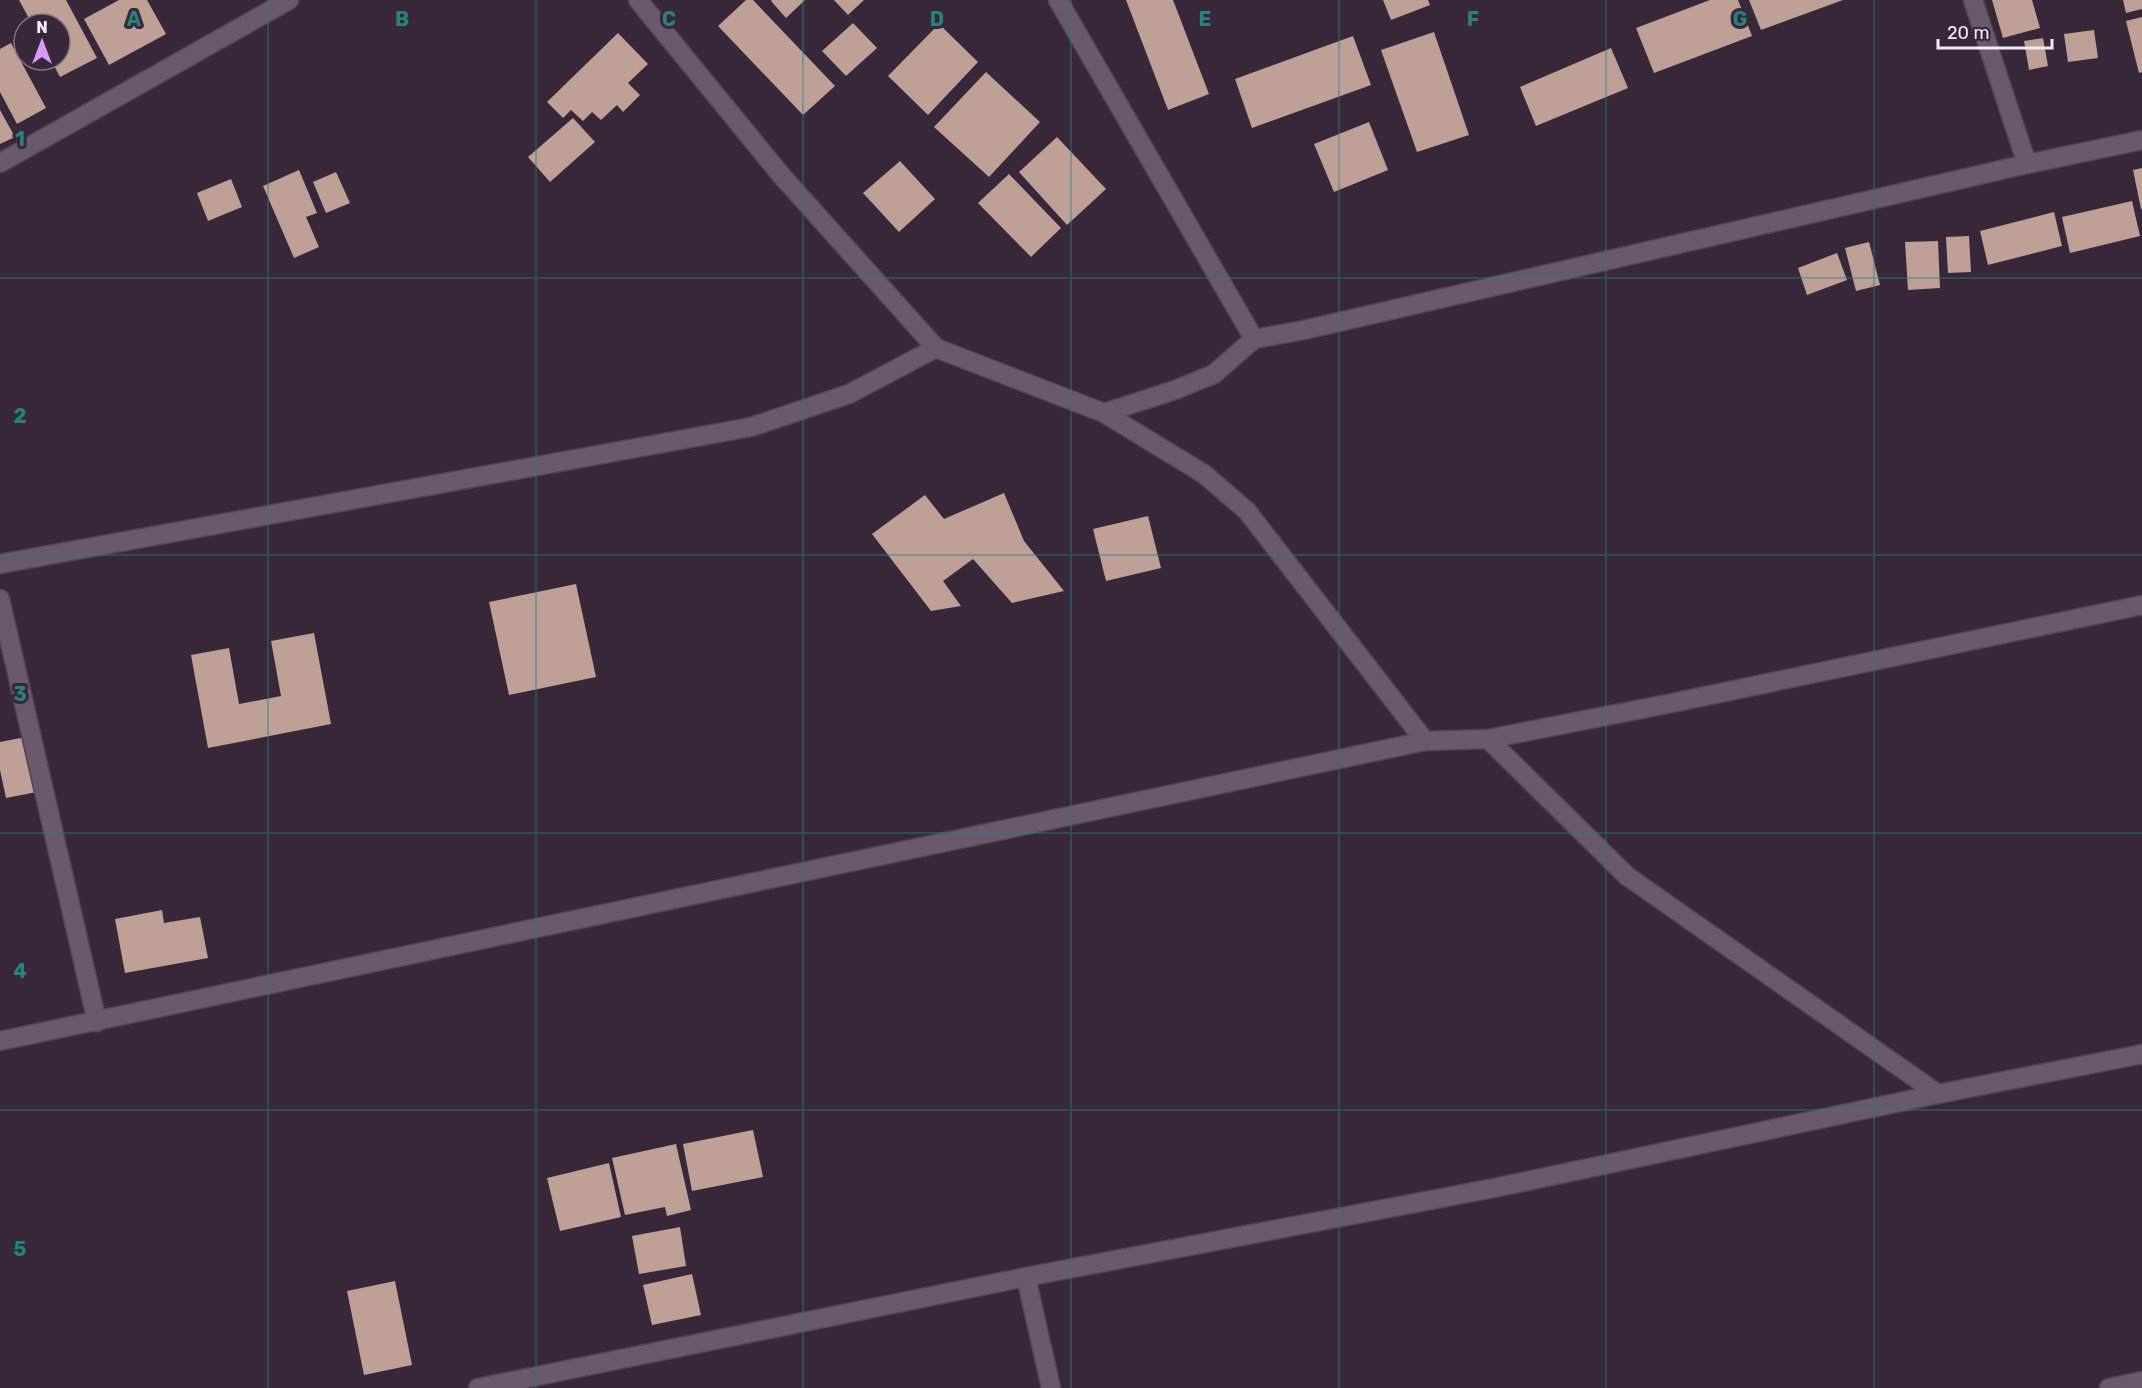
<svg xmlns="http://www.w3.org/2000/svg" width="2142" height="1388" viewBox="0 0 2142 1388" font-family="Rubik,sans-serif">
<rect width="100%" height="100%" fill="#372739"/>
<g fill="#bea097">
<path d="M19,0H66L97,58L60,77L51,60H60V24H32Z"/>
<path d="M119,0H147L166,34L109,65L84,19Z"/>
<path d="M746,0H753L835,86L803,115L718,26Z"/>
<path d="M772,0H805L786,18L771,1Z"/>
<path d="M834,0H864L848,15Z"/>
<path d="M1126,0H1173L1209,94L1168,110Z"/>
<path d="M1383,0H1428L1430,5L1391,20Z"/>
<path d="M1710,0H1738L1752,36L1654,73L1636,28Z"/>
<path d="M1749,0H1843L1761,30Z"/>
<path d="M1992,0H2032L2040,28L2003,38Z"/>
<path d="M2123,0H2142V9L2126,13Z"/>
<path d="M2142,17V72L2139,73L2126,21Z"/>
<path d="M853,23L877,48L846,76L822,51Z"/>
<path d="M939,24L978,62L928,115L888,76Z"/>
<path d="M2094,30L2098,58L2068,62L2064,34Z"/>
<path d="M1434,32L1469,135L1417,152L1381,50Z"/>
<path d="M618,33L648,64L628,83L640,95L623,112L617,105L601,120L592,112L583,121L571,110L563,118L547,102Z"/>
<path d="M1353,36L1371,85L1252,128L1235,79Z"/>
<path d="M2043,38L2048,66L2029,70L2024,41Z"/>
<path d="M11,43L46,108L17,124L0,92V49Z"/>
<path d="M1611,48L1628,88L1536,126L1520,87Z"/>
<path d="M986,72L1040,122L989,177L934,127Z"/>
<path d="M0,110L15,137L0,144Z"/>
<path d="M573,118L595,142L550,182L528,157Z"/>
<path d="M1369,122L1388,170L1334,192L1314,144Z"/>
<path d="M1057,137L1106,189L1067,225L1019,172Z"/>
<path d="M900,161L935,199L899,232L863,193Z"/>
<path d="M2142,168V209H2141L2133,170Z"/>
<path d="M299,170L317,213L306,217L319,247L294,258L263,186Z"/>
<path d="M336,172L350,203L326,213L313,182Z"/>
<path d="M1009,174L1061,228L1031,257L978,203Z"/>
<path d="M231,179L242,207L208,221L197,193Z"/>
<path d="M2132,201L2140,236L2070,253L2062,217Z"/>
<path d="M2054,212L2062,246L1988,265L1980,231Z"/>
<path d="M1969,236L1971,272L1948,273L1946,237Z"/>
<path d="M1938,241L1940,288L1908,290L1905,242Z"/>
<path d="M1869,242L1880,285L1856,291L1845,248Z"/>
<path d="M1837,253L1847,280L1807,295L1798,268Z"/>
<path d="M1004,493L1024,541L1064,591L1012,603L973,559L943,581L961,606L931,611L872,534L925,495L944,519Z"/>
<path d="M1148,516L1161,568L1106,581L1093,529Z"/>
<path d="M576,584L596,677L509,695L489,602Z"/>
<path d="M314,633L331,724L208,748L191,655L229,648L239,704L281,696L271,641Z"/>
<path d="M31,736L42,791L6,798L0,770V742Z"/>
<path d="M162,910L164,923L200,917L208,958L125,973L115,919Z"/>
<path d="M753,1130L763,1177L692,1191L683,1144Z"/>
<path d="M676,1144L691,1210L667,1216L665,1207L625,1215L612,1158Z"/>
<path d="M609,1163L621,1217L560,1231L547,1178Z"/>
<path d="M680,1227L686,1266L639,1274L632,1236Z"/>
<path d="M692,1274L701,1315L652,1325L643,1285Z"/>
<path d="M395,1281L412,1365L364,1375L347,1291Z"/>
</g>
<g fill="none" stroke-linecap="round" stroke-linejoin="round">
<defs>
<g id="minor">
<path d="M638,0L781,175L936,348L1104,413L1204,474L1247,511L1425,741"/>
<path d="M1058,0L1254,339"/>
<path d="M1973,0L2027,164"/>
<path d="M0,163L289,0"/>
<path d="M1104,413L1175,390L1214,374L1254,339L1304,330L2027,164L2142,140"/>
<path d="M0,564L751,427L849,394L936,348"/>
<path d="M0,599L97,1022"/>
<path d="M1488,739L1627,876L1938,1094"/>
<path d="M0,1041L1425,741L1488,739L1667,704L2142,605"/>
<path d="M1026,1277L1051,1388"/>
<path d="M478,1388L1026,1277L1494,1188L1938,1094L2142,1054"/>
<path d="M2109,1388L2142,1381"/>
</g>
</defs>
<use href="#minor" stroke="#514453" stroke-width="21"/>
<use href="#minor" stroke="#6a586c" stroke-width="18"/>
</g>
<path fill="none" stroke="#26827c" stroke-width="1.5" stroke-opacity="0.55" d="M268,0V1388M536,0V1388M803,0V1388M1071,0V1388M1339,0V1388M1606,0V1388M1874,0V1388M0,278H2142M0,555H2142M0,833H2142M0,1110H2142"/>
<g font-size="20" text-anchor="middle" font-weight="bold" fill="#26827c" stroke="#372739" stroke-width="6" stroke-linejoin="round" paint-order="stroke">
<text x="134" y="26">A</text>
<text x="402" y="26">B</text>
<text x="669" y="26">C</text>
<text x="937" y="26">D</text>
<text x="1205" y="26">E</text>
<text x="1473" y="26">F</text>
<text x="1740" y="26">G</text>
<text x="20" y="146">1</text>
<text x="20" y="423">2</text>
<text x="20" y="701">3</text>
<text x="20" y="978">4</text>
<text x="20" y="1256">5</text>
</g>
<g transform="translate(42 42)"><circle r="28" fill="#372739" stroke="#837584" stroke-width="1.5"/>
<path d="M0-4.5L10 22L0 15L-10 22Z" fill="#d89af8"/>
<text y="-9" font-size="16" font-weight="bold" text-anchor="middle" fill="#f4e9f5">N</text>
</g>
<path d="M1938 39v9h114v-9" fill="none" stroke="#f4e9f5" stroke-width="3"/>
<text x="1947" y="39" font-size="18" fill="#f4e9f5" stroke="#372739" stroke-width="4.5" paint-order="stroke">20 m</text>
</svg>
